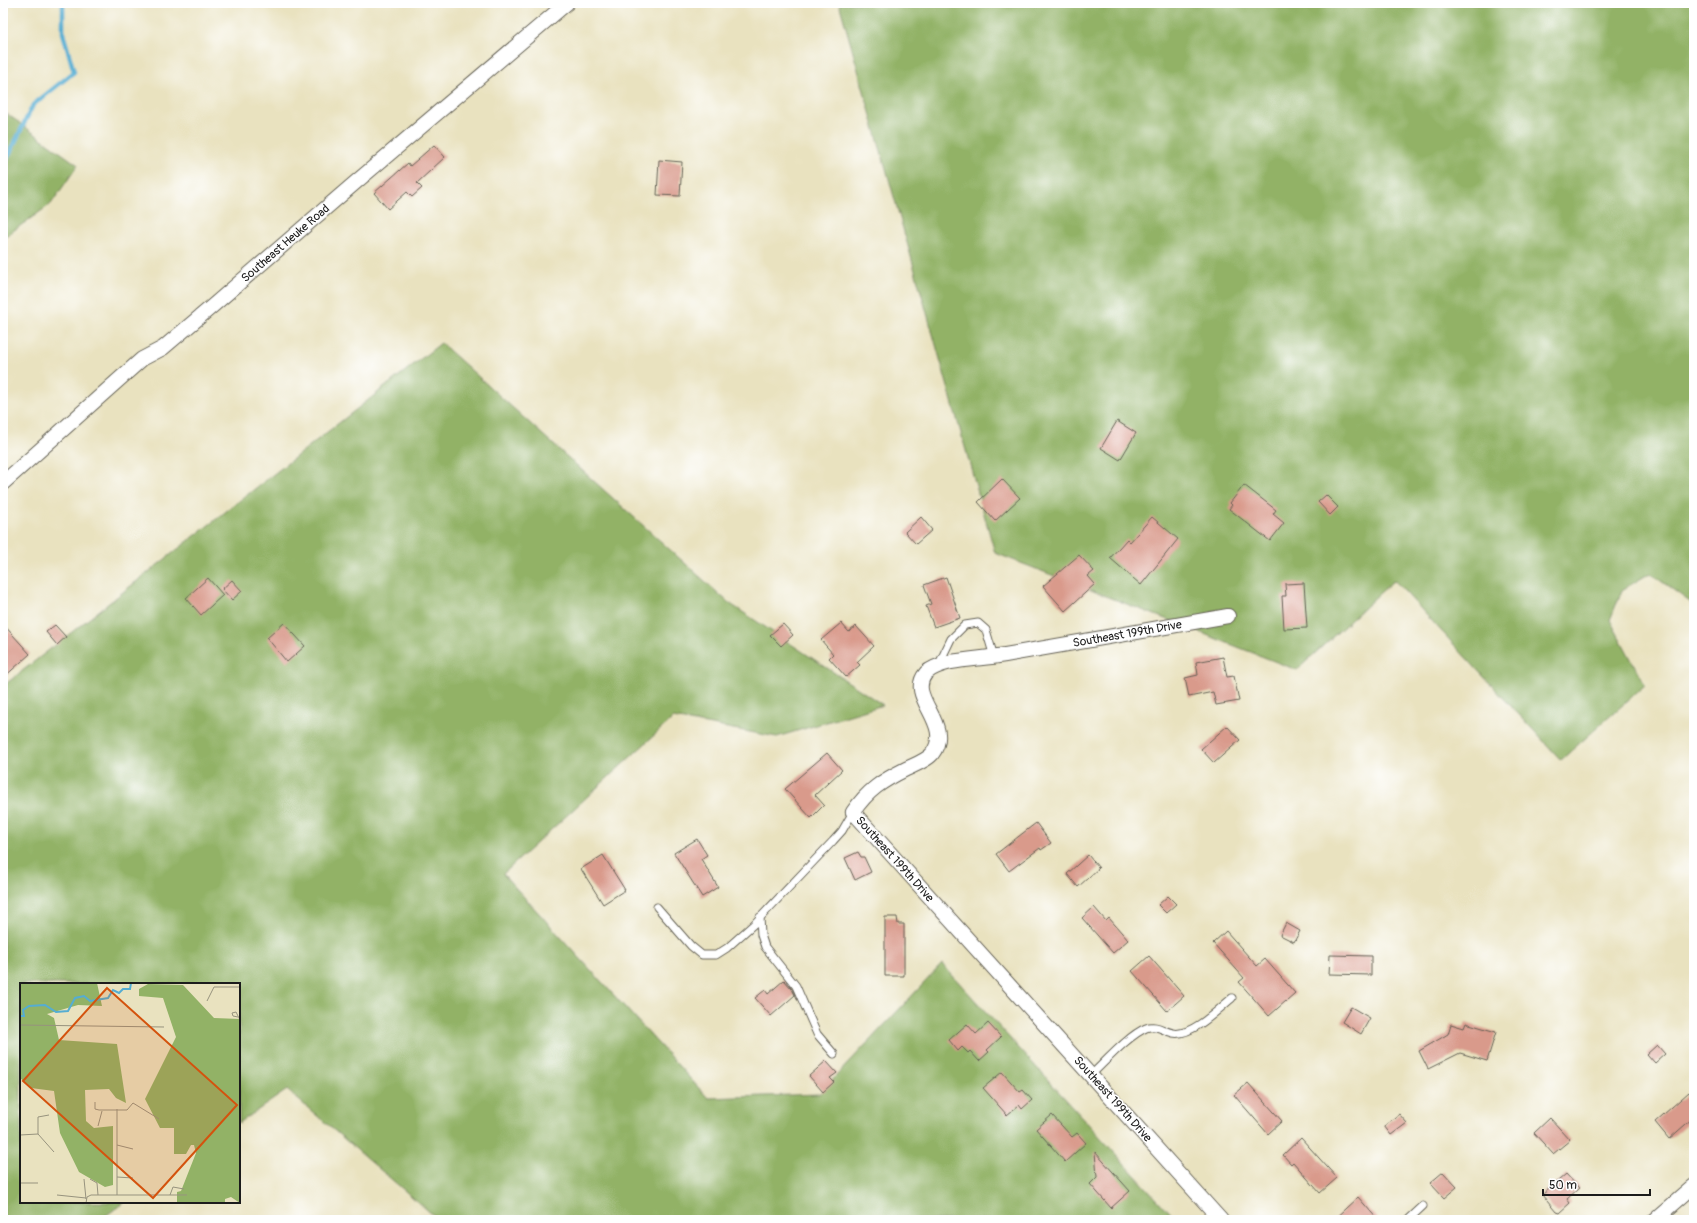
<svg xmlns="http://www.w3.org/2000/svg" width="1697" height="1223" viewBox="0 0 1697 1223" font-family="Pangolin,sans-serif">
<rect width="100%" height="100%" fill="#fff"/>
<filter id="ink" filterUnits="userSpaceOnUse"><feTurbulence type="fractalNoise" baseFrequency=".025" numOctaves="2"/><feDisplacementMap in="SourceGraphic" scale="8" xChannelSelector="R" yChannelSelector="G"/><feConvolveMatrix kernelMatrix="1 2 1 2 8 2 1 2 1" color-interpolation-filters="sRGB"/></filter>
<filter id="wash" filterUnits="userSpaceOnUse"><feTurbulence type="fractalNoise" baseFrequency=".012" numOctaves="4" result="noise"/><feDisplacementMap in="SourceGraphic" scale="16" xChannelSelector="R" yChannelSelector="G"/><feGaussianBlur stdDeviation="0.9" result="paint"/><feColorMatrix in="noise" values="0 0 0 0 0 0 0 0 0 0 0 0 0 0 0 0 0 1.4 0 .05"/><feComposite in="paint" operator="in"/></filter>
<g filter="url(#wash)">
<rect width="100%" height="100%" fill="#e9e2bf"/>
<g fill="#92b266" stroke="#576741">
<path d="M839,3H1694V605L1650,573L1622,590L1610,620L1645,685L1561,760L1394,580L1297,670L995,553Z"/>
<path d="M3,111L78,165L51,204L3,238Z"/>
<path d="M441,343L729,603L883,705L777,737L673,718L503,874L708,1098L819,1094L942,964L1176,1220H439L287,1090L239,1123V984H21V1202H125L101,1219L3,1220V686Z"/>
</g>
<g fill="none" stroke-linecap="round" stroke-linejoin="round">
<path stroke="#55add2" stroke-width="4.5" d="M3,167L33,105L74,72L63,33V3"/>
</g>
<g id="blocks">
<g fill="#d99a8b">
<path d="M434,145L445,157L417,183L422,188L412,197L407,192L388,209L374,193L408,163L410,166Z"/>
<path d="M659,160L682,162L680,196L657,195Z"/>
<path d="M1117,421L1136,433L1120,460L1101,448Z"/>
<path d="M1002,479L1020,498L995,521L978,502Z"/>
<path d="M1244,485L1276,510L1273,514L1284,523L1270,541L1229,509L1232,505L1230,503Z"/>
<path d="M1326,495L1338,507L1330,515L1318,502Z"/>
<path d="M921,517L932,530L916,544L905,532Z"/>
<path d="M1152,517L1178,539L1141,585L1110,558L1127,539L1130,542Z"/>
<path d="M1079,555L1094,571L1088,576L1095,584L1065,611L1043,586Z"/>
<path d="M946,577L960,618L934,627L926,606L931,604L924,585Z"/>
<path d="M208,578L223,595L201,615L186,598Z"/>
<path d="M232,580L242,591L232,600L222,589Z"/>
<path d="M1304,583L1307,628L1284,629L1282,596H1286L1285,584Z"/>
<path d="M284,623L305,646L287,662L267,638Z"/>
<path d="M841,623L849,632L856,626L874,646L857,662L860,665L846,677L829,658L833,654L821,640Z"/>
<path d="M3,624L30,654L3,678Z"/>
<path d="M783,624L793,635L781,646L770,635Z"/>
<path d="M55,625L66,637L57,645L46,632Z"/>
<path d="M1223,657L1227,677L1234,676L1239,701L1216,705L1213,692L1189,697L1185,678L1198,675L1196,662Z"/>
<path d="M1227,726L1240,740L1214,763L1201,749Z"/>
<path d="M827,753L842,770L815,795L824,805L811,818L785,789Z"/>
<path d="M1036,823L1051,843L1041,850L1040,848L1009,871L996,854Z"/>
<path d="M697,839L707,855L701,859L718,887L702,897L674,853Z"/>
<path d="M858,852L861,857H864L871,872L855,880L845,858Z"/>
<path d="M603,855L625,890L603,904L581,869Z"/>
<path d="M1088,855L1099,868L1078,887L1067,874Z"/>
<path d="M1168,896L1176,904L1166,913L1158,905Z"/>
<path d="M1094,907L1106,921L1109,918L1128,940L1113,953L1082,918Z"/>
<path d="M885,917H897L898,924H904V976H885Z"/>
<path d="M1286,923L1300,931L1294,942L1280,935Z"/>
<path d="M1226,931L1257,966L1265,959L1295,993L1269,1016L1239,982L1244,978L1213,943Z"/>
<path d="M1330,955L1371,956V975L1329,974Z"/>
<path d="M1149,956L1184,996L1167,1011L1132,971Z"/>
<path d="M784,980L792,989L795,995L771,1016L755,998L765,990L768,994Z"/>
<path d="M1351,1007L1370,1018L1361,1034L1342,1022Z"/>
<path d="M988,1023L1001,1037L987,1050L989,1052L979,1061L970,1051L968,1053L962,1047L958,1051L949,1040L967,1024L976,1034Z"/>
<path d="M1466,1023L1496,1032L1487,1061L1460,1053L1428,1069L1419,1051L1448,1034L1451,1024L1464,1028Z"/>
<path d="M1657,1045L1665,1054L1655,1063L1647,1054Z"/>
<path d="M826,1061L837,1073L830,1078L834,1082L823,1092L809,1076Z"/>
<path d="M1002,1072L1020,1092L1023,1090L1032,1100L1022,1109L1019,1105L1007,1115L983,1088Z"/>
<path d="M1248,1083L1282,1121L1268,1134L1234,1095Z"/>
<path d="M1689,1092L1694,1098V1117L1669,1139L1655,1122Z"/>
<path d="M1399,1114L1407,1123L1391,1135L1384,1126Z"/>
<path d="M1052,1115L1072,1137L1077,1133L1086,1143L1065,1162L1036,1129Z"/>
<path d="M1550,1118L1570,1140L1553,1154L1534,1133Z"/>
<path d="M1301,1138L1337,1178L1320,1193L1293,1162L1291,1164L1283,1155Z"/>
<path d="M1095,1152L1130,1191L1111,1208L1090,1184L1097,1177Z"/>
<path d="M1443,1172L1457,1187L1444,1198L1430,1183Z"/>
<path d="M1566,1174L1579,1188L1567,1199L1570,1203L1559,1213L1556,1212L1542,1195Z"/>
<path d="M1358,1197L1378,1220H1333Z"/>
</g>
</g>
</g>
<g filter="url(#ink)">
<use href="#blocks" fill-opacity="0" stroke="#646155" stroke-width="1"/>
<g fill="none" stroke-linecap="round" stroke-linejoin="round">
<defs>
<g id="lane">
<path d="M938,666L951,639L965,625L978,623L986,630L994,657"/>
<path d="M657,907L691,946L702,955H716L727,948L754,924L833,841L842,831L853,812"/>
<path d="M760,917L761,935L765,947L796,986L817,1034L834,1054"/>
<path d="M1091,1075C1105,1062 1129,1035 1146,1028C1157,1024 1163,1031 1173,1033C1191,1037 1219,1009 1232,998"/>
<path d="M1408,1220L1423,1206"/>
</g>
<g id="street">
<path id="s1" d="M3,483L142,359L163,348L209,309L356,182L567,3"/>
<path id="s2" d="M1221,1220L853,812C868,790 882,781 906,769C914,765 926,761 932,754C955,724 905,697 926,673C932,667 943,664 951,662C969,659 987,658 1005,655C1079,642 1154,629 1228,616"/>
<path d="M1655,1220L1694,1186"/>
</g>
</defs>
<use href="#lane" stroke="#646155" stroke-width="9"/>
<use href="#street" stroke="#646155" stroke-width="16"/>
<use href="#lane" stroke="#fff" stroke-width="7"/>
<use href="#street" stroke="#fff" stroke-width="14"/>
</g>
</g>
<g text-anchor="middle" stroke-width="3" stroke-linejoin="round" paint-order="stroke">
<g font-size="12" fill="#1c1c1c" stroke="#fff">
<text dy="4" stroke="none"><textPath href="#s1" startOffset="371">Southeast Heuke Road</textPath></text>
<text dy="4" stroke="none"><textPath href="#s2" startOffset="942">Southeast 199th Drive</textPath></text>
<text transform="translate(895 859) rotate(48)" y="4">Southeast 199th Drive</text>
<text transform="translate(1113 1099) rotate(48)" y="4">Southeast 199th Drive</text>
</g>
</g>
<g transform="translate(20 983)">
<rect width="220" height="220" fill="#e9e2bf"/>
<path d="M0,0H77L82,23L58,22L27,31L34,35L39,57L97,61L106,120L96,115L89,106L65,107L66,138L74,145L93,143V202L85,204L59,189L40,150L34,108L11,105L0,95ZM128,1L163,2L194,35L220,36V220L211,214L205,216V220H157V209L161,208L176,170L174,162H171L166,171H154V145H140L125,116L156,54L143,15L119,13V6Z" fill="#92b266"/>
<path fill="none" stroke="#55add2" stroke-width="2" d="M0,33H4L3,27L9,23L25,22L36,29L48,28L55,15L64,13L70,18L88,15L93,7L99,10L103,6H110L111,0"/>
<path fill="none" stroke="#97937e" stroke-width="1" d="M187,18L194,4H220M218,34L213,33L212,30L216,29L220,37M0,42L144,44M75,119V126L79,127H107L113,120L139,136M97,126V212M78,143L82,128M18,151L34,169M0,152L18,151V134L29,132M97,162L113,166M97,194L113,195M64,196L66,216M70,196L77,200L78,212M0,200H18M37,212L66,215M150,212L153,204L164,206M66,220L67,214L71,212H167"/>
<path fill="#d4530e" fill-opacity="0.15" stroke="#d4530e" stroke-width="2" d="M87,5L217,122L133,215L3,98Z"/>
<rect width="220" height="220" fill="none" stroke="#1c1c1c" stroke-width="2"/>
</g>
<rect width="1697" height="1223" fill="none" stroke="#fff" stroke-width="16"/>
<path d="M1543 1189v6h107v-6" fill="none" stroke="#1c1c1c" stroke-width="2"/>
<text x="1549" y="1189" font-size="12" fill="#1c1c1c" stroke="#ffffff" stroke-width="3" paint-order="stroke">50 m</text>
</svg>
